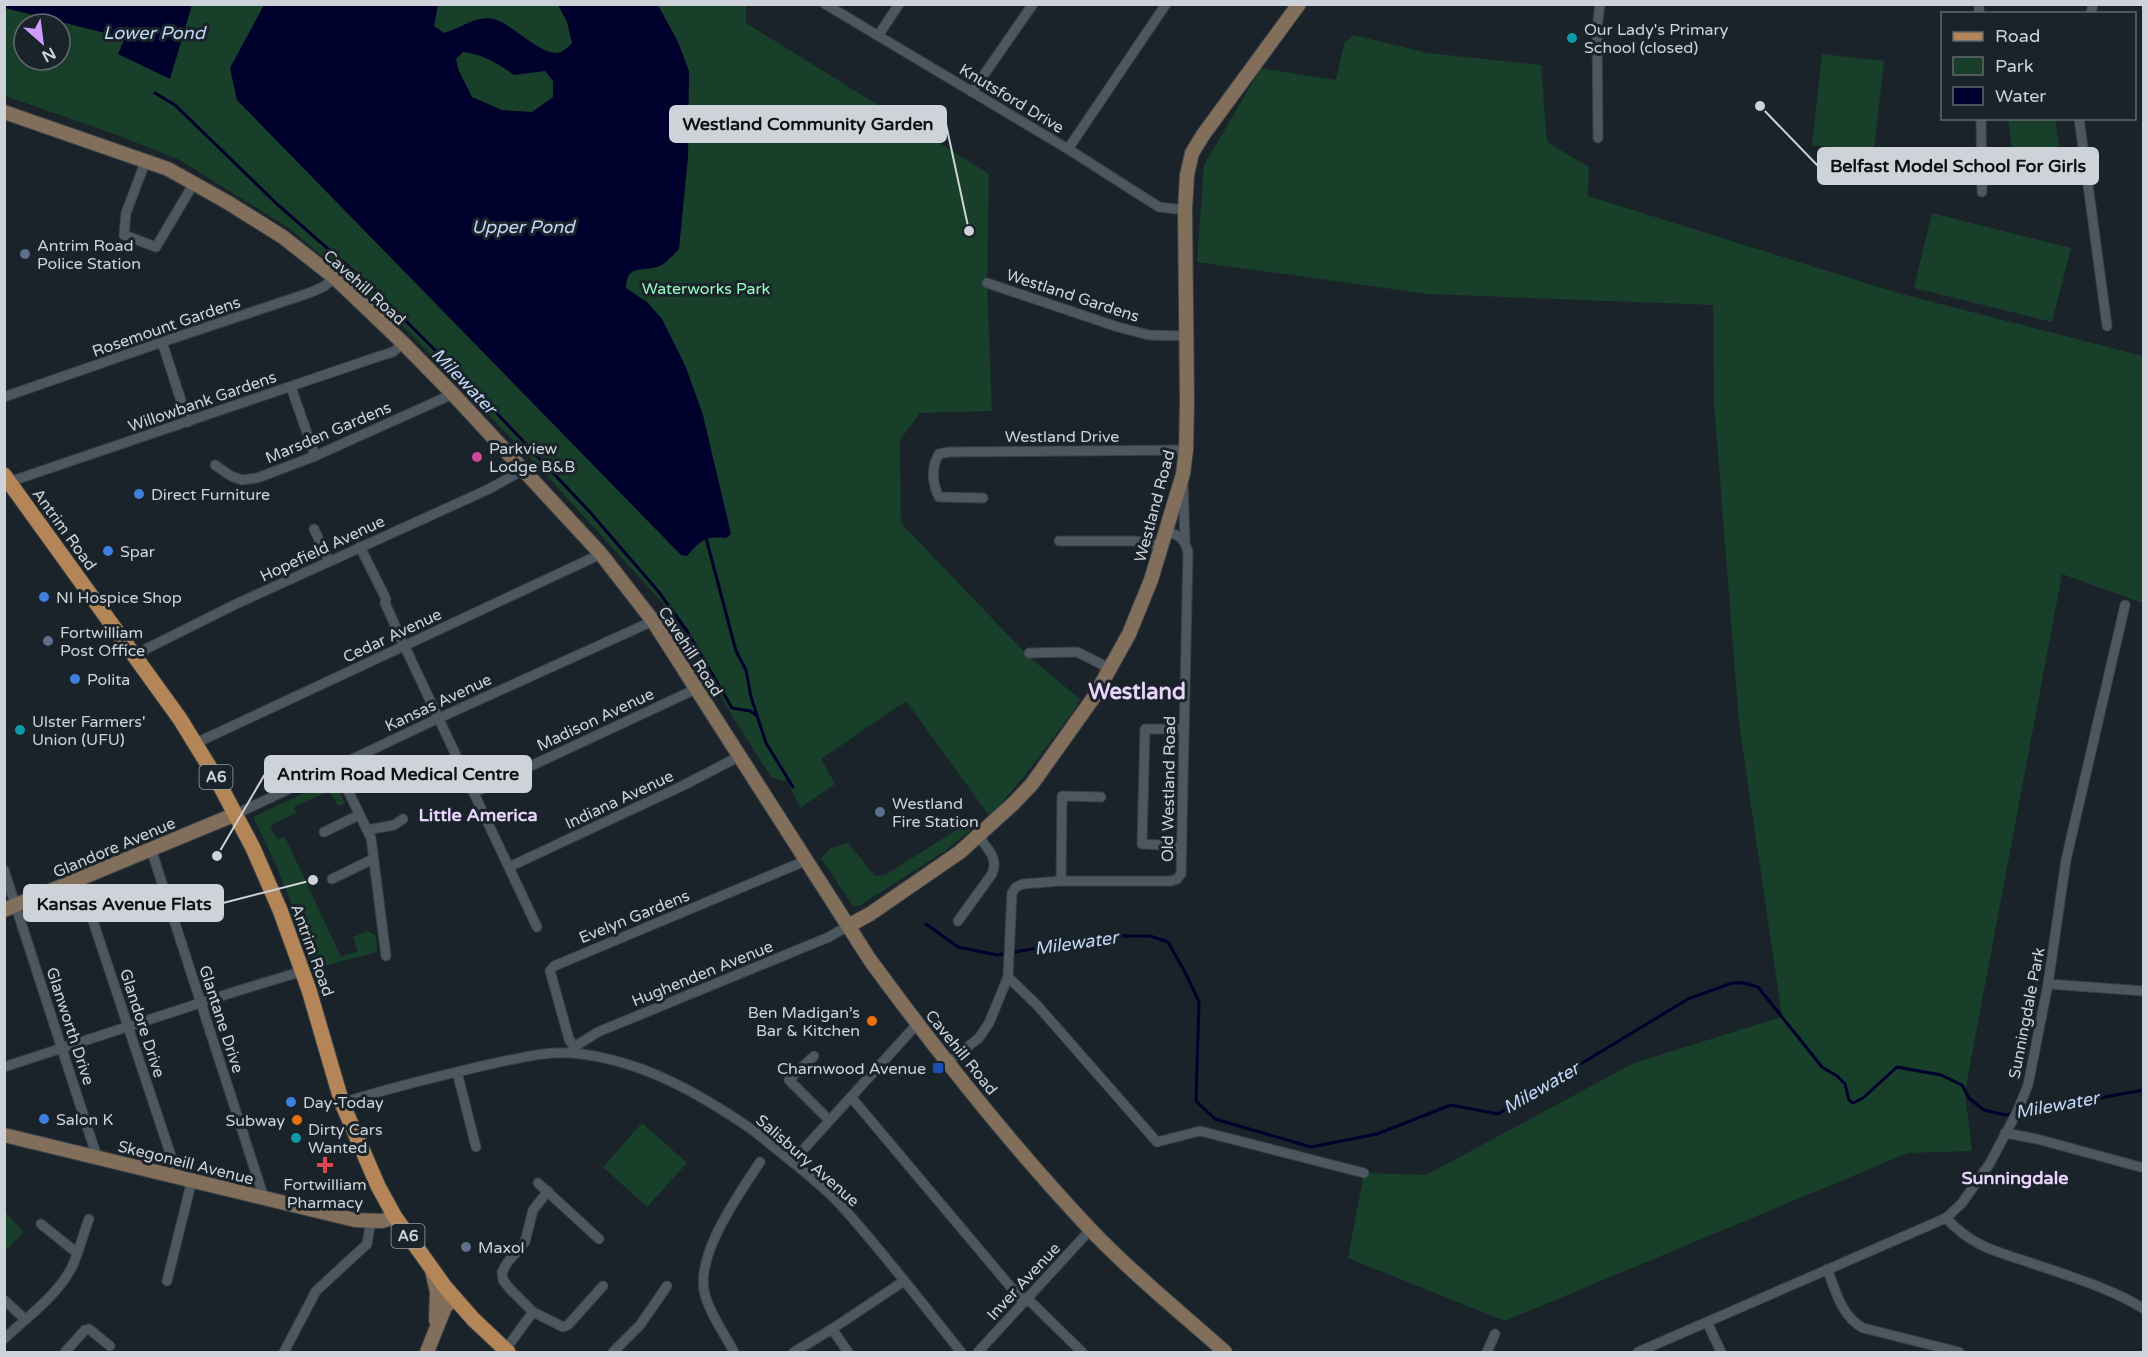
<svg xmlns="http://www.w3.org/2000/svg" width="2148" height="1357" viewBox="0 0 2148 1357" font-family="'Varela Round',sans-serif">
<rect width="100%" height="100%" fill="#1a232a"/>
<g fill="#183f29" fill-rule="evenodd">
<path d="M4,5H746V23L989,174L987,283L992,411L920,413L900,440L901,523L1028,656L1080,699L1075,709L1022,779L992,814H988L906,701L821,759L835,784L800,808L787,780L783,781L771,777L732,716L679,621L537,465L397,320L289,228L178,159L109,132L5,96ZM24,24H60V60H24Z"/>
<path d="M1353,35L1428,53L1541,65L1547,142L1589,167L1588,196L1898,293L2143,356V603L2062,574L1965,1092L1972,1151L1908,1153L1505,1321L1348,1258L1364,1173L1426,1175L1634,1063L1782,1017L1739,723L1714,403L1713,305L1428,294L1197,262L1204,165L1261,68L1336,80L1344,44Z"/>
<path d="M1822,54L1884,61L1874,151L1812,145Z"/>
<path d="M2008,119H2055L2061,158L2014,164Z"/>
<path d="M1932,213L2071,248L2052,322L1914,288Z"/>
<path d="M332,780L345,803L338,806L329,791L294,807L296,813L270,826L277,839L285,837L341,957L358,951L353,937L368,931L376,936L377,952L316,968L278,869L253,817Z"/>
<path d="M974,819L979,823L945,851L859,906H853L821,858L831,848L848,843L875,876L885,875Z"/>
<path d="M642,1123L687,1163L647,1207L603,1167Z"/>
<path d="M5,1212L24,1232L5,1251Z"/>
</g>
<g fill="#00002d" fill-rule="evenodd">
<path d="M5,4H192V5L170,79L118,54L125,38L5,8Z"/>
<path d="M264,5H438L434,26L444,33C460,29 476,15 494,19C513,24 544,59 561,52C564,51 569,46 572,43L567,22L558,5H658L678,42L689,71L688,157L679,249C673,255 665,265 657,267C641,272 627,264 626,288L647,302L662,319L685,365L703,415L731,534L726,538C705,536 701,540 687,556L681,555L237,100L230,68ZM463,52C482,54 499,64 514,75L545,71L553,81V97L532,112L502,110L472,97L458,69L456,59Z"/>
</g>
<g fill="none" stroke-linecap="round" stroke-linejoin="round">
<g stroke="#00002d" stroke-width="3">
<path d="M155,93L175,105L277,204L376,291L474,389L589,511L658,591L687,631L732,708L750,711L756,715"/>
<path d="M706,538L736,651L746,670L751,697L766,743L793,787"/>
<path d="M926,924L958,947L997,955L1111,936H1150L1168,942L1185,972L1199,1002L1196,1101L1215,1119L1311,1147L1377,1134L1451,1105L1498,1114L1688,999L1732,983H1744L1758,987L1822,1067L1837,1076L1845,1084L1849,1100L1853,1103L1863,1098L1897,1067L1941,1075L1962,1085L1969,1098L1984,1110L2005,1115L2144,1090"/>
</g>
<defs>
<g id="street">
<path d="M825,4L1068,149L1159,207L1185,210"/>
<path d="M1979,4V14"/>
<path d="M2091,14L2093,4"/>
<path d="M878,36L899,4"/>
<path d="M972,92L1033,4"/>
<path d="M1981,118L1982,192"/>
<path d="M2079,118L2107,326"/>
<path d="M1598,138L1597,28L1600,4"/>
<path d="M1068,149L1166,4"/>
<path d="M146,160L126,213L124,235L156,247L194,183"/>
<path d="M987,283L1118,327L1149,335L1186,336"/>
<path d="M162,342L188,422"/>
<path d="M291,387L315,456"/>
<path d="M4,397L162,342L309,293L323,287L335,278"/>
<path d="M215,465L231,476L242,480L257,478L315,456L453,394"/>
<path d="M9,482L380,356L393,352L403,343"/>
<path d="M1183,482L1185,541"/>
<path d="M983,498L939,497C932,483 931,467 939,454L949,452L1186,450"/>
<path d="M314,529L329,561"/>
<path d="M1059,541H1135L1161,545"/>
<path d="M360,547L386,599L385,603L404,645L537,927"/>
<path d="M1029,653L1077,652L1111,669"/>
<path d="M134,655L236,604L489,489L523,470"/>
<path d="M196,743L601,554"/>
<path d="M336,766L371,838L386,956"/>
<path d="M475,792L696,689"/>
<path d="M236,814L439,718L653,621"/>
<path d="M367,830L394,825L403,819"/>
<path d="M324,832L359,815"/>
<path d="M1182,846L1142,844L1145,729H1184"/>
<path d="M151,849L264,1198"/>
<path d="M509,867L684,785L740,756"/>
<path d="M4,870L97,1157"/>
<path d="M79,879L178,1177"/>
<path d="M332,879L373,859"/>
<path d="M1061,881L1062,796L1101,797"/>
<path d="M958,921L992,874C999,858 987,848 978,836"/>
<path d="M1008,977L1037,1005L1157,1142L1200,1131L1364,1173"/>
<path d="M2048,984L2144,991"/>
<path d="M574,1047L569,1039L550,971L554,966L805,861"/>
<path d="M573,1051L574,1047L598,1032L829,937L848,926"/>
<path d="M814,1056L789,1080L829,1120"/>
<path d="M948,1062L979,1038L989,1023L1008,977L1012,893L1016,887L1023,884L1061,881H1171L1177,879L1181,874L1188,552C1184,538 1179,535 1166,531"/>
<path d="M4,1067L237,991L303,971"/>
<path d="M457,1072L476,1147"/>
<path d="M851,1097L1020,1298H1026L1032,1303L1082,1352"/>
<path d="M342,1103C388,1088 435,1077 482,1066C511,1060 543,1051 572,1053C640,1059 699,1093 754,1131C761,1136 768,1143 775,1148C796,1165 818,1182 837,1201C881,1249 921,1302 961,1352"/>
<path d="M2005,1133L2037,1139L2144,1168"/>
<path d="M792,1162L918,1023"/>
<path d="M538,1183L599,1239"/>
<path d="M1946,1218C1973,1247 1995,1251 2031,1263C2066,1275 2113,1289 2144,1309"/>
<path d="M41,1224L77,1253"/>
<path d="M1827,1269C1836,1291 1841,1316 1863,1328L1959,1352"/>
<path d="M167,1281L192,1180"/>
<path d="M4,1300L25,1319"/>
<path d="M533,1312L563,1327L568,1325L603,1286"/>
<path d="M1707,1322L1721,1352"/>
<path d="M832,1329L848,1352"/>
<path d="M4,1339C27,1317 57,1296 72,1267C79,1252 83,1234 89,1219"/>
<path d="M505,1350L533,1312L510,1289L503,1280L502,1272L507,1263L525,1242L533,1210L548,1191"/>
<path d="M65,1352L85,1330L89,1329L110,1346"/>
<path d="M284,1352L316,1291L367,1244L371,1221"/>
<path d="M613,1352L640,1325L667,1286"/>
<path d="M734,1352C724,1333 711,1316 705,1295C694,1256 739,1194 760,1162"/>
<path d="M794,1352L832,1329L904,1281"/>
<path d="M978,1352L1091,1229"/>
<path d="M1487,1352L1495,1334"/>
<path d="M1638,1352L1946,1218L1962,1203L1990,1163L2017,1112L2028,1085L2048,984L2066,860L2125,605"/>
</g>
<g id="secondary">
<path d="M4,112L168,169L227,202L283,237L335,278L403,343L453,394L601,554L653,621L870,960C938,1053 1011,1145 1090,1229C1132,1273 1180,1312 1225,1352"/>
<path d="M4,910L236,814"/>
<path d="M848,926L870,914L960,852L1014,803L1032,784L1094,697L1129,634L1151,580L1183,474L1186,450L1187,401L1185,210L1187,175L1192,153L1203,135L1299,4"/>
<path d="M4,1135L355,1220L382,1221L395,1217"/>
<path d="M432,1271L437,1292L436,1320"/>
<path d="M427,1352L445,1307L454,1298"/>
</g>
<path id="primary" d="M4,475L180,719L215,776L253,848L280,910L309,990L342,1103L378,1186L395,1217L445,1287L473,1319L508,1352"/>
</defs>
<use href="#street" stroke="#394045" stroke-width="11"/>
<use href="#secondary" stroke="#394045" stroke-width="16"/>
<use href="#primary" stroke="#394045" stroke-width="17"/>
<use href="#street" stroke="#4d575f" stroke-width="9"/>
<use href="#secondary" stroke="#816e5b" stroke-width="14"/>
<use href="#primary" stroke="#b48657" stroke-width="15"/>
</g>
<g fill="#0f9aa8" stroke="#1a232a" stroke-width="2">
<circle cx="1572" cy="38" r="6"/>
<circle cx="20" cy="730" r="6"/>
<circle cx="296" cy="1138" r="6"/>
</g>
<g fill="#5c6f8a" stroke="#1a232a" stroke-width="2">
<circle cx="25" cy="254" r="6"/>
<circle cx="48" cy="641" r="6"/>
<circle cx="880" cy="812" r="6"/>
<circle cx="466" cy="1247" r="6"/>
</g>
<circle fill="#d1479c" stroke="#1a232a" stroke-width="2" cx="477" cy="457" r="6"/>
<g fill="#3f7fe0" stroke="#1a232a" stroke-width="2">
<circle cx="139" cy="494" r="6"/>
<circle cx="108" cy="551" r="6"/>
<circle cx="44" cy="597" r="6"/>
<circle cx="75" cy="679" r="6"/>
<circle cx="291" cy="1102" r="6"/>
<circle cx="44" cy="1119" r="6"/>
</g>
<g fill="#e8710a" stroke="#1a232a" stroke-width="2">
<circle cx="872" cy="1021" r="6"/>
<circle cx="297" cy="1120" r="6"/>
</g>
<rect fill="#1a4fb4" stroke="#1a232a" stroke-width="2" x="932" y="1062" width="12" height="12" rx="3"/>
<path fill="#e0444e" stroke="#1a232a" stroke-width="2" d="M322 1156h6v6h6v6h-6v6h-6v-6h-6v-6h6z"/>
<g text-anchor="middle" stroke-width="6" stroke-linejoin="round" paint-order="stroke">
<g fill="#1a232a" stroke="#979ea4" stroke-width="1.5">
<rect x="199.5" y="765" width="33" height="24" rx="4.5"/>
<rect x="391.5" y="1224" width="33" height="24" rx="4.5"/>
</g>
<g font-size="15" font-weight="bold" fill="#cdd3d8">
<text x="216" y="782">A6</text>
<text x="408" y="1241">A6</text>
</g>
<g font-size="16" fill="#cdd3d8" stroke="#1a232a" text-anchor="start">
<text x="1584" y="35">Our Lady's Primary<tspan x="1584" dy="18">School (closed)</tspan></text>
<text x="37" y="251">Antrim Road<tspan x="37" dy="18">Police Station</tspan></text>
<text x="489" y="454">Parkview<tspan x="489" dy="18">Lodge B&amp;B</tspan></text>
<text x="151" y="500">Direct Furniture</text>
<text x="120" y="557">Spar</text>
<text x="56" y="603">NI Hospice Shop</text>
<text x="60" y="638">Fortwilliam<tspan x="60" dy="18">Post Office</tspan></text>
<text x="87" y="685">Polita</text>
<text x="32" y="727">Ulster Farmers'<tspan x="32" dy="18">Union (UFU)</tspan></text>
<text x="892" y="809">Westland<tspan x="892" dy="18">Fire Station</tspan></text>
<text x="860" y="1018" text-anchor="end">Ben Madigan’s<tspan x="860" dy="18">Bar &amp; Kitchen</tspan></text>
<text x="926" y="1074" text-anchor="end">Charnwood Avenue</text>
<text x="303" y="1108">Day-Today</text>
<text x="56" y="1125">Salon K</text>
<text x="285" y="1126" text-anchor="end">Subway</text>
<text x="308" y="1135">Dirty Cars<tspan x="308" dy="18">Wanted</tspan></text>
<text x="325" y="1190" text-anchor="middle">Fortwilliam<tspan x="325" dy="18">Pharmacy</tspan></text>
<text x="478" y="1253">Maxol</text>
</g>
<g font-size="16" fill="#cdd3d8" stroke="#1a232a">
<text transform="translate(1012 98) rotate(31)" y="6">Knutsford Drive</text>
<text transform="translate(365 287) rotate(42)" y="6">Cavehill Road</text>
<text transform="translate(1073 295) rotate(18)" y="6">Westland Gardens</text>
<text transform="translate(166 326) rotate(-19)" y="6">Rosemount Gardens</text>
<text transform="translate(202 401) rotate(-19)" y="6">Willowbank Gardens</text>
<text transform="translate(328 432) rotate(-23)" y="6">Marsden Gardens</text>
<text x="1062" y="442">Westland Drive</text>
<text transform="translate(1154 506) rotate(-75)" y="6">Westland Road</text>
<text transform="translate(65 529) rotate(54)" y="6">Antrim Road</text>
<text transform="translate(322 548) rotate(-25)" y="6">Hopefield Avenue</text>
<text transform="translate(392 635) rotate(-25)" y="6">Cedar Avenue</text>
<text transform="translate(691 651) rotate(57)" y="6">Cavehill Road</text>
<text transform="translate(438 702) rotate(-25)" y="6">Kansas Avenue</text>
<text transform="translate(595 719) rotate(-25)" y="6">Madison Avenue</text>
<text transform="translate(1168 789) rotate(-89)" y="6">Old Westland Road</text>
<text transform="translate(619 799) rotate(-25)" y="6">Indiana Avenue</text>
<text transform="translate(114 847) rotate(-23)" y="6">Glandore Avenue</text>
<text transform="translate(634 916) rotate(-22)" y="6">Evelyn Gardens</text>
<text transform="translate(313 950) rotate(70)" y="6">Antrim Road</text>
<text transform="translate(702 973) rotate(-22)" y="6">Hughenden Avenue</text>
<text transform="translate(2026 1013) rotate(-79)" y="6">Sunningdale Park</text>
<text transform="translate(222 1019) rotate(72)" y="6">Glantane Drive</text>
<text transform="translate(143 1023) rotate(72)" y="6">Glandore Drive</text>
<text transform="translate(71 1026) rotate(72)" y="6">Glanworth Drive</text>
<text transform="translate(962 1052) rotate(51)" y="6">Cavehill Road</text>
<text transform="translate(808 1160) rotate(41)" y="6">Salisbury Avenue</text>
<text transform="translate(186 1162) rotate(14)" y="6">Skegoneill Avenue</text>
<text transform="translate(1023 1281) rotate(-47)" y="6">Inver Avenue</text>
</g>
<g font-size="16" fill="#96fcc0" stroke="#1a232a">
<text x="706" y="294">Waterworks Park</text>
</g>
<g font-size="18" font-style="italic" fill="#c0d7f7" stroke="#1a232a">
<text x="154" y="39">Lower Pond</text>
<text x="523" y="233">Upper Pond</text>
<text transform="translate(464 381) rotate(46)" y="6">Milewater</text>
<text transform="translate(1076 943) rotate(-8)" y="6">Milewater</text>
<text transform="translate(1541 1088) rotate(-30)" y="6">Milewater</text>
<text transform="translate(2057 1105) rotate(-10)" y="6">Milewater</text>
</g>
<g font-size="18" font-weight="bold" fill="#e9d5fe" stroke="#1a232a">
<text x="478" y="821">Little America</text>
<text x="2015" y="1184">Sunningdale</text>
</g>
<g font-size="22" font-weight="bold" fill="#e9d5fe" stroke="#1a232a">
<text x="1137" y="699">Westland</text>
</g>
</g>
<path fill="none" stroke="#cdd3d8" stroke-width="2" d="M969 231L946 124M1760 106L1818 166M217 856L265 774M313 880L223 903"/>
<g fill="#cdd3d8" stroke="#1a232a" stroke-width="2">
<circle cx="969" cy="231" r="6"/>
<circle cx="1760" cy="106" r="6"/>
<circle cx="217" cy="856" r="6"/>
<circle cx="313" cy="880" r="6"/>
</g>
<g fill="#cdd3d8" stroke="#cdd3d8" stroke-width="2">
<rect x="670" y="106" width="276" height="36" rx="6"/>
<rect x="1818" y="148" width="280" height="36" rx="6"/>
<rect x="265" y="756" width="266" height="36" rx="6"/>
<rect x="24" y="885" width="199" height="36" rx="6"/>
</g>
<g font-size="18" text-anchor="middle" font-weight="bold" fill="#111">
<text x="808" y="130">Westland Community Garden</text>
<text x="1958" y="172">Belfast Model School For Girls</text>
<text x="398" y="780">Antrim Road Medical Centre</text>
<text x="124" y="910">Kansas Avenue Flats</text>
</g>
<rect width="2148" height="1357" fill="none" stroke="#cdd3d8" stroke-width="12"/>
<rect x="1941" y="12" width="195" height="108" fill="#1a232a" stroke="#626970" stroke-width="1.5"/>
<rect x="1953" y="32" width="30" height="9" fill="#b48657" stroke="#626970" stroke-width="1.5"/>
<text x="1995" y="42" font-size="18" fill="#cdd3d8">Road</text>
<rect x="1953" y="57" width="30" height="18" fill="#183f29" stroke="#626970" stroke-width="1.5"/>
<text x="1995" y="72" font-size="18" fill="#cdd3d8">Park</text>
<rect x="1953" y="87" width="30" height="18" fill="#00002d" stroke="#626970" stroke-width="1.5"/>
<text x="1995" y="102" font-size="18" fill="#cdd3d8">Water</text>
<g transform="translate(42 42) rotate(152)"><circle r="28" fill="#1a232a" stroke="#626970" stroke-width="1.5"/>
<path d="M0-4.5L10 22L0 15L-10 22Z" fill="#d09dff"/>
<text y="-9" font-size="16" font-weight="bold" text-anchor="middle" fill="#cdd3d8">N</text>
</g>
</svg>
